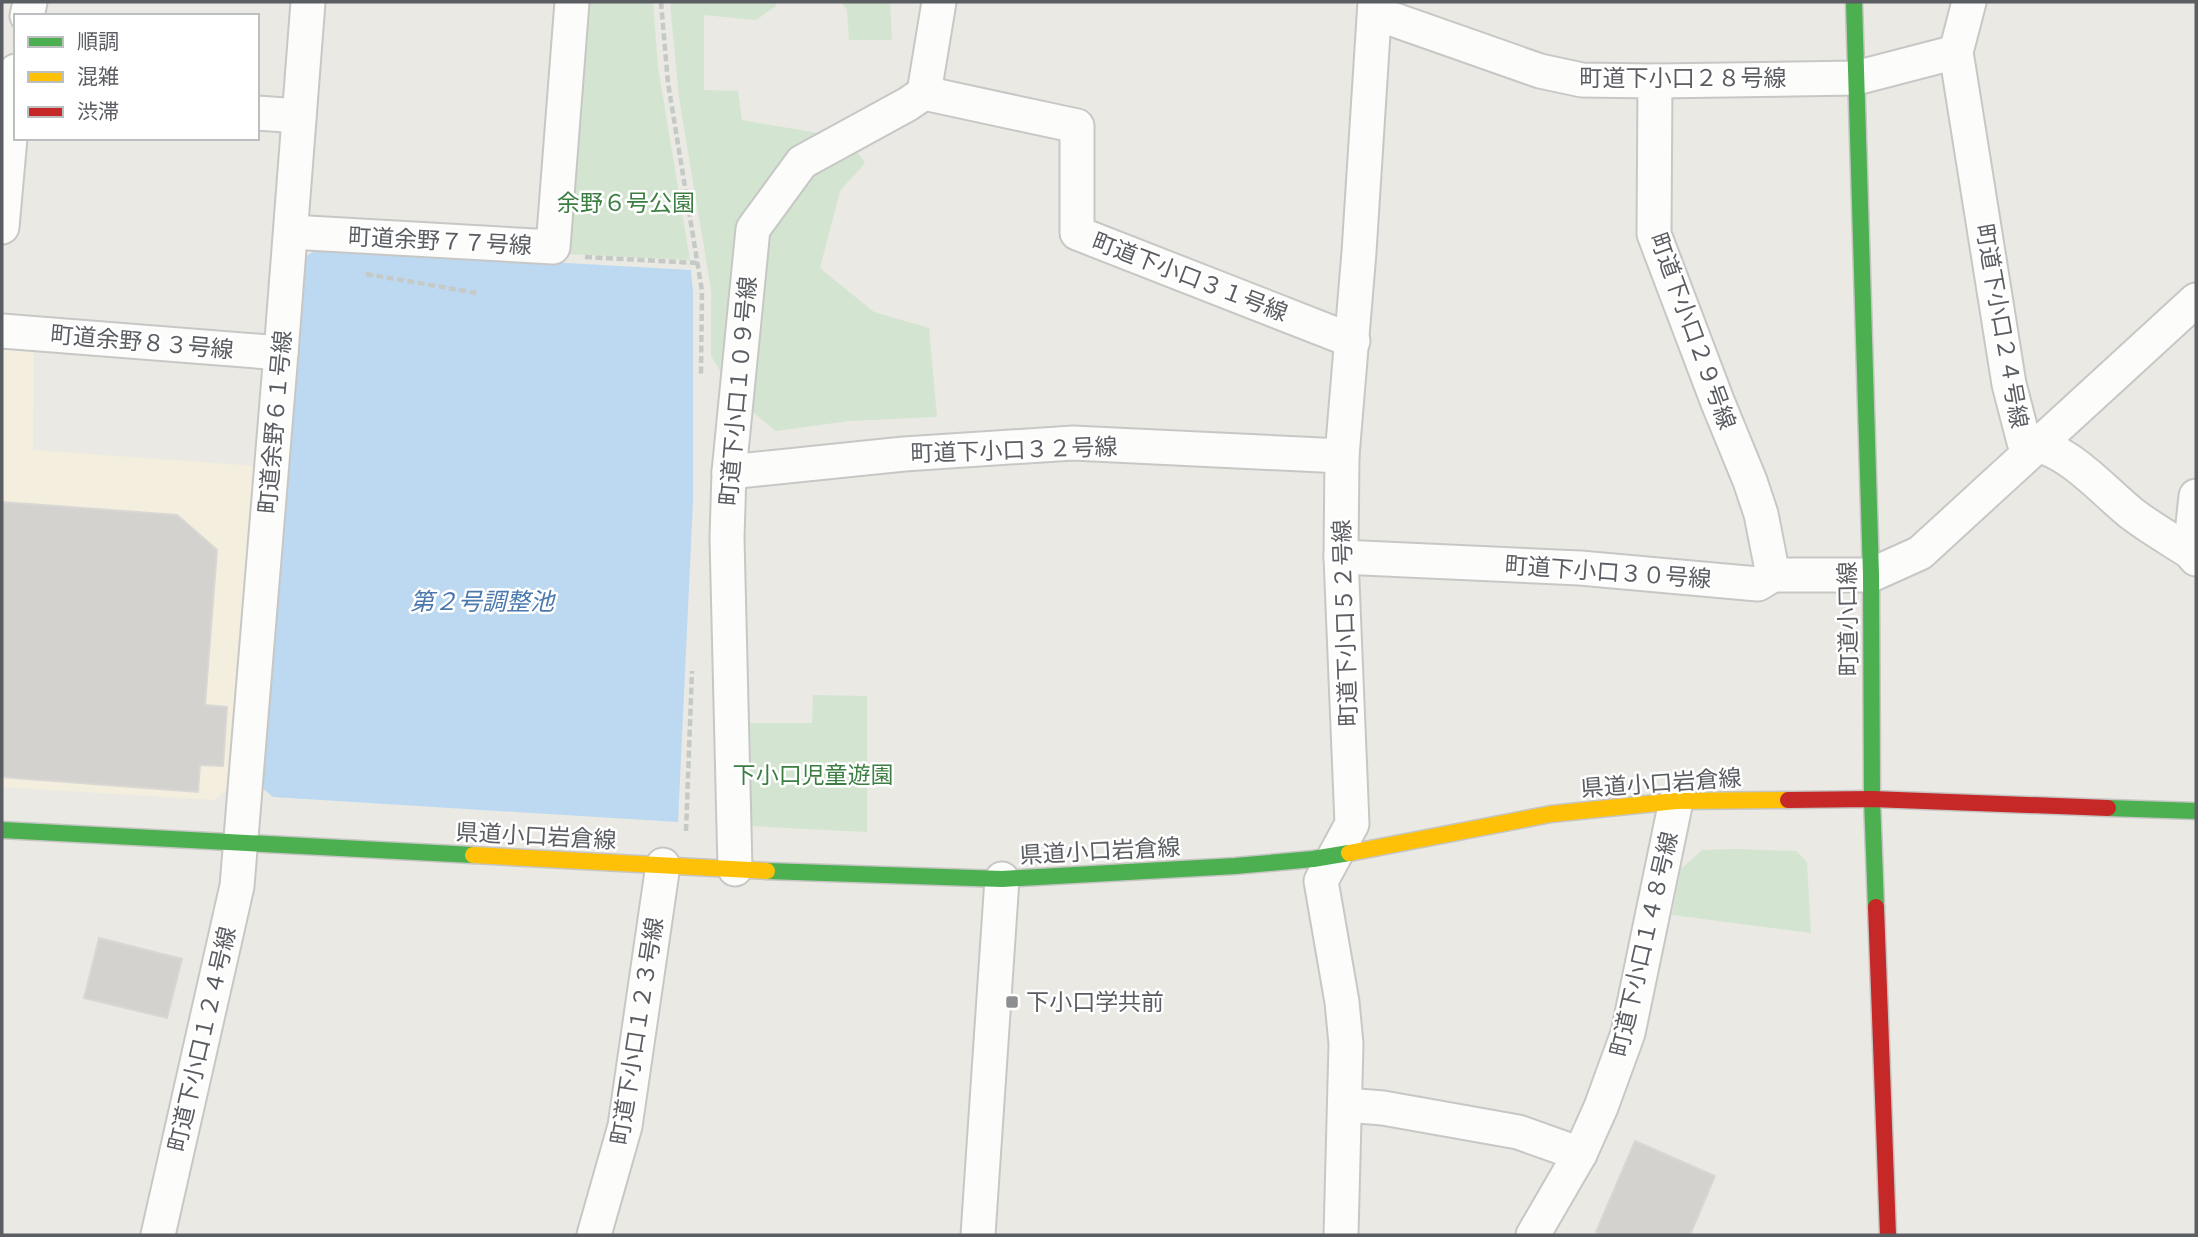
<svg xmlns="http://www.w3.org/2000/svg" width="2198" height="1237" viewBox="0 0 2198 1237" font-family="Lato,'Noto Sans JP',sans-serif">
<rect width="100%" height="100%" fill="#eae9e4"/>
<path fill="#f3eede" d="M2,349L34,352L33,450L256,466L228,789L214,800L2,787Z"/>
<g fill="#d3e5d1">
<path d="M589,2H653L658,67L690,260L568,254Z"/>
<path d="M670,2H776V6L756,20L704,15V90L738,91L742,120L847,138L865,163L840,191L820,268L874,312L929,328L937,417L849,421L776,431L738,400L711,356V289L679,98Z"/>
<path d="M841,2H890L892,40H849L847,10Z"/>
<path d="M813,695L867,696V832L748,826V723H812Z"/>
<path d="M1737,849L1796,851L1807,862L1811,933L1672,915L1681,869L1702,850Z"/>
</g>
<path fill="#bcd9f1" d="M317,249L691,270L693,292V501L678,822L273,797L259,785L304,258Z"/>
<g fill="#d3d2cf" stroke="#d9d7d4" stroke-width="2">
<path d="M2,502L177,515L217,550L205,705L227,707L223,766L200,765L198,792L2,777Z"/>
<path d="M99,938L182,959L167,1018L84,998Z"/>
<path d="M1635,1141L1715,1176L1690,1235H1603L1596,1232Z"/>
</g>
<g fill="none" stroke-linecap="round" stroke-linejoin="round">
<defs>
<g id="street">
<path d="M1969,2L1956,52L2009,384L2024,442C2068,448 2098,486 2131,513C2149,527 2170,539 2190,552L2196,559"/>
<path d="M1375,13L1540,71L1582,80L1655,81L1856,78L1956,52"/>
<path d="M27,16L30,2"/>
<path d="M1655,81L1654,234L1718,403L1750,481L1761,514L1773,575"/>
<path d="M924,93L1077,126V233L1353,341"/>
<path d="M257,113L299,116"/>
<path d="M2,227L16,71"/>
<path d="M291,232L553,247L572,2"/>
<path d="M2,331L281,353"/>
<path d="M729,472L904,454L1073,443L1342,456"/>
<path d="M2190,552L2196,496"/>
<path d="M1341,557L1580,568L1758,584L1773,575H1871L1920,553L2196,300"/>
<path d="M735,869L727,538L729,472L753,229L802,162L908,104L924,93L939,2"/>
<path d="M1346,1105L1383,1108L1518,1132L1580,1154"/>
<path d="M158,1235L237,886L281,353L308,2"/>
<path d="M594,1235L625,1126L663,865"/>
<path d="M978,1235L1002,879"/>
<path d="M1341,1235L1346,1044L1342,1002L1321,881L1352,824L1341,557L1342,456L1359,252L1375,2"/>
<path d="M1533,1235L1580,1154L1601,1107L1628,1033L1676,801"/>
</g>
<g id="fast">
<path d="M1854,2L1871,575L1872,799L1876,907"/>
<path d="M2108,808L2196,811"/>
<path d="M2,830L473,855"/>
<path d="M767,871L1002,879L1235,866L1313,859L1349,853"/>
</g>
<g id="slow">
<path d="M1349,853L1551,814L1676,801L1788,800"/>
<path d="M473,855L767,871"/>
</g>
<g id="jam">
<path d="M1788,800L1872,799L2108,808"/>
<path d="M1876,907L1888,1235"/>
</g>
</defs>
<use href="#street" stroke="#c7c7c6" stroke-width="37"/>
<use href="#fast" stroke="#c5c6c4" stroke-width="19"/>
<use href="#slow" stroke="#c5c6c4" stroke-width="19"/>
<use href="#jam" stroke="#c5c6c4" stroke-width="19"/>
<g stroke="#c5cac7" stroke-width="4.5" stroke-dasharray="7 3.5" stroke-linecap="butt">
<path d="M661,2L668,83L702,291L701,376"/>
<path d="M585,257L698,263"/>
<path d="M366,274L477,293"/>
<path d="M686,831L692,671"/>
</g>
<use href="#street" stroke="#fcfcfb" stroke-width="33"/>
<use href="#fast" stroke="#4caf50" stroke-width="16"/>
<use href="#slow" stroke="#ffc107" stroke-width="16"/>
<use href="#jam" stroke="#c62828" stroke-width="16"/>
</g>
<rect fill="#8c8e8f" stroke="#fff" stroke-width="2.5" x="1005" y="995" width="14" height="14" rx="3.5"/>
<g text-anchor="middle" stroke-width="5" stroke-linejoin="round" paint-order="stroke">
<g font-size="23" fill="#5a5d61" stroke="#fff">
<text x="1683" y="86">町道下小口２８号線</text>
<text transform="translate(440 241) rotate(3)" y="8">町道余野７７号線</text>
<text transform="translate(1190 277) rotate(21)" y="8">町道下小口３１号線</text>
<text transform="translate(2002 326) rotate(80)" y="8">町道下小口２４号線</text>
<text transform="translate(1693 331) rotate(70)" y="8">町道下小口２９号線</text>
<text transform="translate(142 342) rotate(5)" y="8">町道余野８３号線</text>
<text transform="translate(738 391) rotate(-85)" y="8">町道下小口１０９号線</text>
<text transform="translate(275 422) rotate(-85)" y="8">町道余野６１号線</text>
<text transform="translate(1014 450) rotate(-2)" y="8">町道下小口３２号線</text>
<text transform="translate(1608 572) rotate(4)" y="8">町道下小口３０号線</text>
<text transform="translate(1848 619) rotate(-91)" y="8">町道小口線</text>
<text transform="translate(1345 623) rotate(-92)" y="8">町道下小口５２号線</text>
<text transform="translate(1661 783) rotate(-4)" y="8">県道小口岩倉線</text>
<text transform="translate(536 836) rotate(3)" y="8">県道小口岩倉線</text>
<text transform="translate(1100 851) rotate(-3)" y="8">県道小口岩倉線</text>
<text transform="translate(1644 944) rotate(-77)" y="8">町道下小口１４８号線</text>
<text transform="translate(637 1031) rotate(-81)" y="8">町道下小口１２３号線</text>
<text transform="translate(202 1039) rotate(-77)" y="8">町道下小口１２４号線</text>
</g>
<g font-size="23" fill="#3c7e41" stroke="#fff">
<text x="626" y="211">余野６号公園</text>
<text x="813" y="783">下小口児童遊園</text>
</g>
<g font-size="23" fill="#5a5d61" stroke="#fff" text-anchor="start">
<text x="1026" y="1010">下小口学共前</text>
</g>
<g font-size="24" font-style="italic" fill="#4b79ae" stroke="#fff">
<text x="482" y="610">第２号調整池</text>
</g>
</g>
<rect width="2198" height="1237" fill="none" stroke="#5a5d61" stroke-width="7"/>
<rect x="14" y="14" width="245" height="126" fill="#ffffff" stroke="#bdbec0" stroke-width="2"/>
<rect x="28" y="37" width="35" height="10" fill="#4caf50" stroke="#bdbec0" stroke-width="2"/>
<text x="77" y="49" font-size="21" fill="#5a5d61">順調</text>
<rect x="28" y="72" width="35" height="10" fill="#ffc107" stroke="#bdbec0" stroke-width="2"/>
<text x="77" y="84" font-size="21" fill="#5a5d61">混雑</text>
<rect x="28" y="107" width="35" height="10" fill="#c62828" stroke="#bdbec0" stroke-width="2"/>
<text x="77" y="119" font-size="21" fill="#5a5d61">渋滞</text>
</svg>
